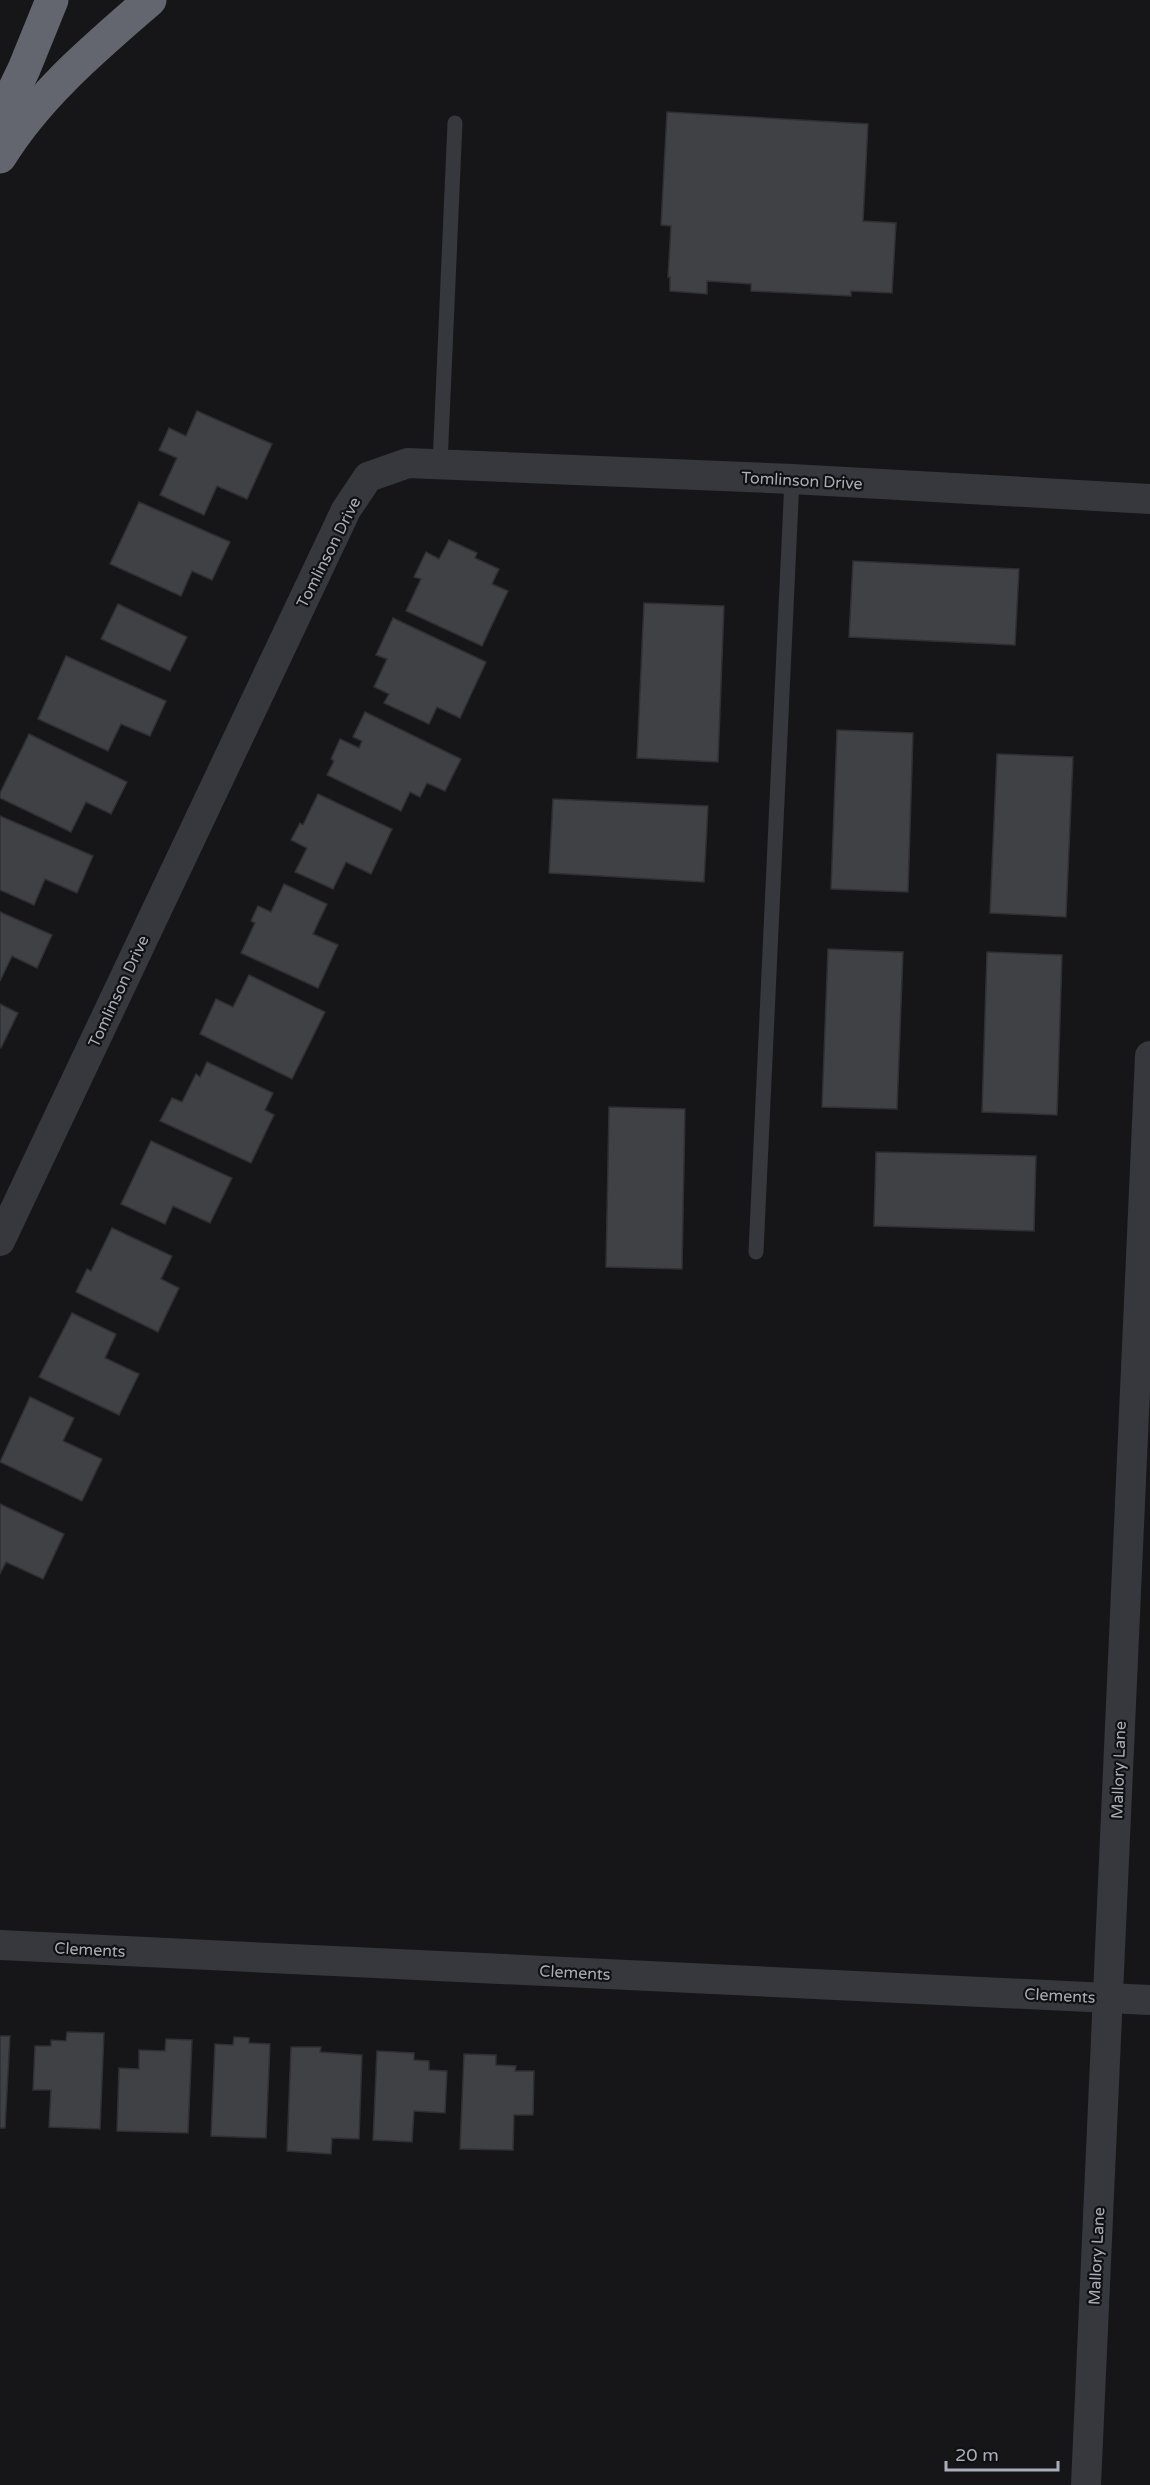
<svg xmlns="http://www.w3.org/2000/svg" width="1150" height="2485" viewBox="0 0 1150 2485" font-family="'Varela Round',sans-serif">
<rect width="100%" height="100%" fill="#161618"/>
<g fill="#404145" stroke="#303034" stroke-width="1.5">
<path d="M667,112L868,124L863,221L896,223L892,293L851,291V296L751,291V284L707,281V294L670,291V277H668L671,226L661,225Z"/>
<path d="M197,411L272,444L247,499L217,486L204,515L160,495L177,458L159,450L169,428L186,436Z"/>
<path d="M139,502L230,542L212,580L192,571L181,596L110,564Z"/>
<path d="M449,540L477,553L475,558L499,569L492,584L508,591L482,646L406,611L421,579L414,577L426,552L439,559Z"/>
<path d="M853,561L1019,569L1015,645L849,637Z"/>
<path d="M644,603L724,606L718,762L637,758Z"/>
<path d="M118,604L187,637L170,671L101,639Z"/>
<path d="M393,618L486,662L460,718L437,707L429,724L384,703L389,694L374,687L387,659L376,655Z"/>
<path d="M66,656L166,701L150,736L121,724L108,751L38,719Z"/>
<path d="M365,712L461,759L445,791L427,783L420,797L410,792L401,811L327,775L334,761L331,759L340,739L359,748L362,741L353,737Z"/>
<path d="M837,730L913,733L908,892L831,889Z"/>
<path d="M29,734L127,782L111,814L86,802L71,832L0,798V793Z"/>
<path d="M997,754L1073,757L1066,917L990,913Z"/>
<path d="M318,794L392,829L371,874L346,862L333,889L295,872L307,848L291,840L300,823L303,825Z"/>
<path d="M553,799L708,806L704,882L549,873Z"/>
<path d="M0,816L93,856L77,893L45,879L34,905L0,890Z"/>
<path d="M284,884L327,904L313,934L338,945L318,988L241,953L255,923L251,921L258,906L271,912Z"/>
<path d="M0,912L52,935L37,968L12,956L0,981Z"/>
<path d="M828,949L903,952L897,1109L822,1107Z"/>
<path d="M987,952L1062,955L1057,1115L982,1112Z"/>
<path d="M249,975L325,1012L292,1079L200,1034L216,999L233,1007Z"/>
<path d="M0,1004L18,1013L1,1048L0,1047Z"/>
<path d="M207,1062L273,1093L265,1110L274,1115L251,1163L160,1121L172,1098L182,1102L196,1074L200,1077Z"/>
<path d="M609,1107L685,1109L682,1269L606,1267Z"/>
<path d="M151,1141L232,1178L210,1223L173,1206L165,1224L121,1204Z"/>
<path d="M876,1152L1036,1156L1034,1231L874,1226Z"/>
<path d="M112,1228L172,1256L161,1279L179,1288L158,1332L76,1292L87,1269L91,1271Z"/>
<path d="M72,1313L116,1334L105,1358L139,1374L119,1415L39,1377Z"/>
<path d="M30,1397L74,1418L63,1441L102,1459L82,1501L0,1462Z"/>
<path d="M0,1504L64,1534L43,1579L6,1562L0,1574Z"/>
<path d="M67,2032L104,2033L100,2129L49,2127L51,2090H33L35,2046H51V2040L66,2041Z"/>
<path d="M0,2036H10L5,2128H0Z"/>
<path d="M234,2037L249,2038V2043L270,2044L266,2138L211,2136L215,2044L233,2045Z"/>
<path d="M166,2039L192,2040L188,2133L117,2131L119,2068L139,2069V2050L165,2051Z"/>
<path d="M291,2047H321L320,2052L362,2055L359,2139L332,2138L331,2154L287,2151Z"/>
<path d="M377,2051L414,2053V2060L429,2061V2070L447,2071L445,2113L414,2111L412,2142L373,2140Z"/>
<path d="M464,2054L496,2055V2065L516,2066L515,2071H534L533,2115H514L513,2150L460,2149Z"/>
</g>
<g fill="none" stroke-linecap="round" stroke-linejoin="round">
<g stroke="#37383d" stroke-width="15">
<path d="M440,464L455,123"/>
<path d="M756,1252L792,479"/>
</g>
<g stroke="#37383d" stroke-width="30">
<path d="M0,1241L346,510L368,477L408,463L792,479L1150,499"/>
<path d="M0,1945L1150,2000"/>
<path d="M1086,2485L1150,1056"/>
</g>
<g stroke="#63666e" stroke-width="33">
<path d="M0,119L24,69L52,0"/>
<path d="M0,157C38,95 96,47 150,0"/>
</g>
</g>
<g text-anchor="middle" stroke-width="4.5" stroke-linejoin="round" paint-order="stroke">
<g font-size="16" fill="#a8adb8" stroke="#111113">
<text transform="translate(802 480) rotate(3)" y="6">Tomlinson Drive</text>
<text transform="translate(328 552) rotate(-63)" y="6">Tomlinson Drive</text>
<text transform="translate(118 991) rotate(-65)" y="6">Tomlinson Drive</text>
<text transform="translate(1118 1770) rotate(-88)" y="6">Mallory Lane</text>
<text transform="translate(90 1949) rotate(3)" y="6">Clements</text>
<text transform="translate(575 1972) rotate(3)" y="6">Clements</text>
<text transform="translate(1060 1995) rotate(3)" y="6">Clements</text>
<text transform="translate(1096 2256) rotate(-87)" y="6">Mallory Lane</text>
</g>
</g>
<path d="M946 2461v9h112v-9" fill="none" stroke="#a8adb8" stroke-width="3"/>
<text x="955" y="2461" font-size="18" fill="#a8adb8" stroke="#111113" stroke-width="4.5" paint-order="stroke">20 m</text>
</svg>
